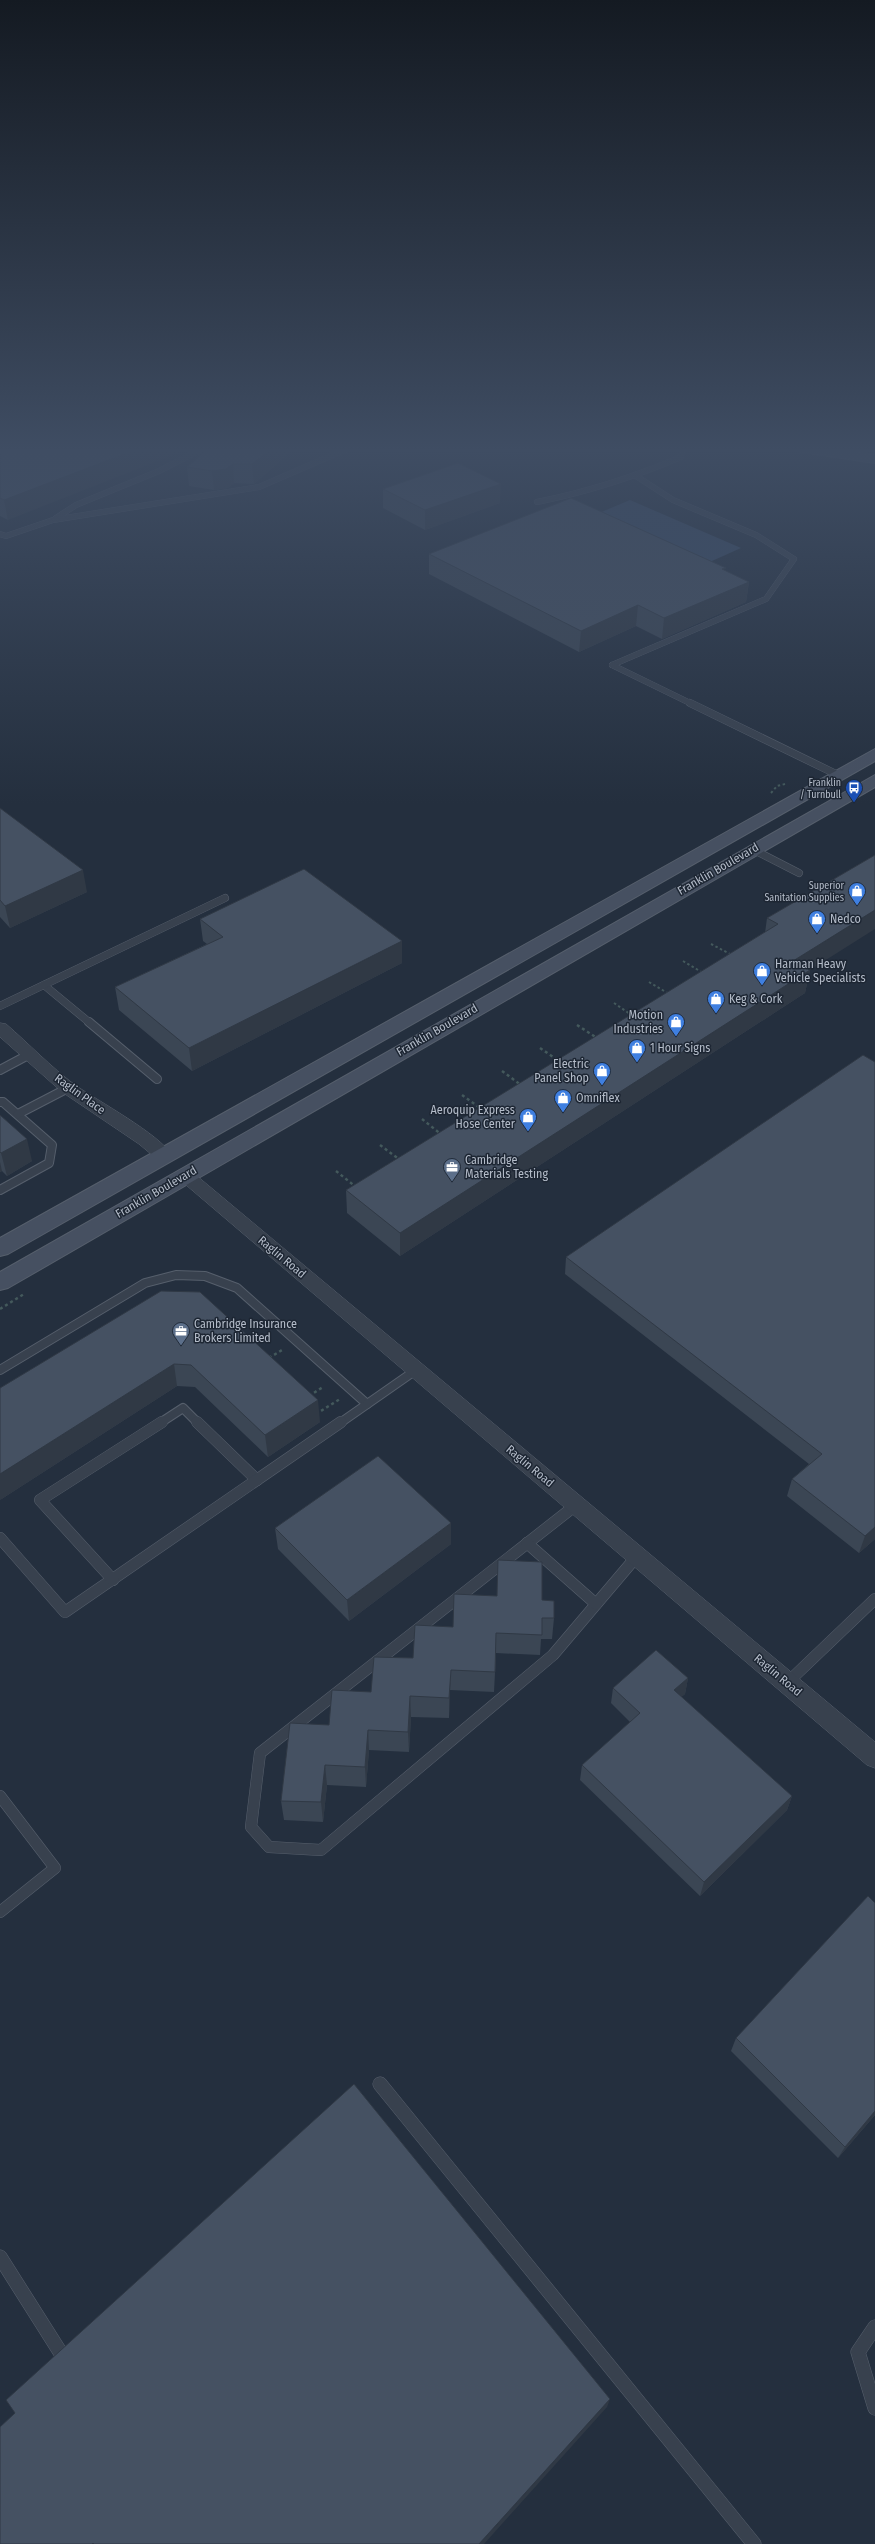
<svg xmlns="http://www.w3.org/2000/svg" width="875" height="2544" viewBox="0 0 875 2544" font-family="'Fira Sans Condensed',sans-serif">
<rect width="100%" height="100%" fill="#242f3e"/>
<path fill="#394c67" d="M630,500L741,548L703,565L592,516Z"/>
<g fill="none" stroke-linecap="round" stroke-linejoin="round">
<defs>
<g id="lane-far4">
<path d="M842,453L848,448"/>
<path d="M537,502C587,492 634,477 681,457L684,448"/>
<path d="M56,518L76,505L159,471L204,448"/>
<path d="M0,534L6,536L53,520L259,487L349,448"/>
<path d="M612,665L766,599L794,559L756,535L673,500L636,476"/>
<path d="M612,665L692,704"/>
</g>
<g id="lane-far3">
<path d="M690,703L838,775"/>
<path d="M752,849L799,873"/>
<path d="M44,985L90,1023"/>
<path d="M0,1006L225,898"/>
</g>
<g id="lane-far2">
<path d="M89,1022L157,1079"/>
<path d="M0,1070L30,1054"/>
<path d="M0,1102H3L52,1145L49,1163L0,1190"/>
<path d="M18,1114L68,1088"/>
<path d="M0,1370L145,1283L176,1275L205,1276L237,1288L367,1404"/>
<path d="M160,1423L183,1408L198,1423"/>
<path d="M340,1423L416,1370"/>
</g>
<g id="lane-far1">
<path d="M197,1422L257,1480"/>
<path d="M576,1505L260,1753L251,1827L269,1847L321,1850L553,1655L637,1556"/>
<path d="M0,1538L65,1612L341,1422"/>
<path d="M527,1543L596,1604"/>
<path d="M113,1580L40,1500L162,1422"/>
<path d="M787,1683L875,1599"/>
<path d="M0,1796L55,1868L0,1912"/>
</g>
<g id="lane">
<path d="M380,2084L754,2544"/>
<path d="M0,2257L62,2355"/>
<path d="M875,2327L858,2352L875,2408"/>
</g>
<g id="street">
<path d="M0,1023L6,1024C29,1044 51,1067 75,1085C98,1101 159,1134 172,1155L169,1159L163,1161L157,1159L139,1144L62,1092L0,1037Z"/>
<path d="M185,1169L191,1171L875,1742V1768L867,1765L179,1179L176,1175L179,1171Z"/>
</g>
<g id="secondary">
<path d="M795,448H824L875,455V463L801,452Z"/>
<path d="M875,749V761L8,1254L0,1256V1238Z"/>
<path d="M875,775V787L8,1288L0,1290V1272Z"/>
</g>
</defs>
<use href="#lane-far4" stroke="#565f6c" stroke-width="6"/>
<use href="#lane-far3" stroke="#565f6c" stroke-width="8"/>
<use href="#lane-far2" stroke="#565f6c" stroke-width="10"/>
<use href="#lane-far1" stroke="#565f6c" stroke-width="12"/>
<use href="#lane" stroke="#565f6c" stroke-width="15"/>
<use href="#street" stroke="#565f6c" stroke-width="1"/>
<use href="#secondary" stroke="#565f6c" stroke-width="2"/>
<g stroke="#44595c" stroke-width="2" stroke-dasharray="2.5 2.5" stroke-linecap="butt">
<path d="M771,793L777,786L785,784"/>
<path d="M711,944L732,955"/>
<path d="M683,961L703,973"/>
<path d="M649,982L669,994"/>
<path d="M614,1003L633,1016"/>
</g>
<g stroke="#44595c" stroke-width="2.5" stroke-dasharray="3 3" stroke-linecap="butt">
<path d="M577,1025L597,1038"/>
<path d="M540,1048L559,1061"/>
<path d="M502,1071L521,1085"/>
<path d="M462,1095L483,1110"/>
<path d="M422,1119L442,1135"/>
<path d="M380,1145L400,1160"/>
<path d="M336,1171L356,1187"/>
<path d="M0,1309L24,1294"/>
<path d="M269,1358L282,1350"/>
<path d="M309,1396L323,1387"/>
<path d="M316,1414L340,1399"/>
</g>
<use href="#lane-far4" stroke="#38414e" stroke-width="5.5"/>
<use href="#lane-far3" stroke="#38414e" stroke-width="7"/>
<use href="#lane-far2" stroke="#38414e" stroke-width="8"/>
<use href="#lane-far1" stroke="#38414e" stroke-width="11"/>
<use href="#lane" stroke="#38414e" stroke-width="14"/>
<use href="#street" fill="#38414e" fill-rule="evenodd"/>
<use href="#secondary" fill="#465061" fill-rule="evenodd"/>
</g>
<g fill="#3b4654">
<path d="M0,448L8,520L0,516Z"/>
<path d="M295,448L254,484L234,483L228,488L214,490L189,486L187,467Z"/>
<path d="M383,489L500,503L425,530L383,508Z"/>
<path d="M429,554L725,571L749,582L746,602L662,639L636,626L579,652L429,574Z"/>
<path d="M0,808L87,892L10,928L0,917Z"/>
<path d="M875,855L810,970L805,993L400,1256L347,1213L346,1190L765,933L767,918Z"/>
<path d="M200,919L402,963L192,1071L119,1010L115,987L207,944L203,941Z"/>
<path d="M875,1062V1539L859,1553L787,1496L792,1479L809,1464L565,1274L566,1257Z"/>
<path d="M0,1115L32,1161L7,1176L2,1171L0,1172Z"/>
<path d="M161,1291L320,1422L268,1457L195,1387L177,1386L0,1500Z"/>
<path d="M451,1523V1544L349,1621L278,1549L275,1528Z"/>
<path d="M498,1560L542,1600L554,1618L552,1639H541L540,1655L496,1653L494,1692L450,1690L449,1718L411,1717L409,1752L369,1750L366,1787L327,1785L323,1822L284,1820L281,1801L329,1725L453,1627L497,1596Z"/>
<path d="M688,1678L685,1694L681,1697L792,1796L787,1810L700,1896L580,1780L582,1765L630,1722L611,1703L613,1688Z"/>
<path d="M875,1903V2115L838,2158L731,2051L736,2038Z"/>
</g>
<g fill="#303945">
<path d="M140,448H191L8,520L4,500Z"/>
<path d="M272,448H295L254,484L252,464Z"/>
<path d="M233,464L234,483L228,488L214,490L212,471Z"/>
<path d="M501,484L500,503L425,530V510Z"/>
<path d="M749,582L746,602L662,639L664,618Z"/>
<path d="M638,605L636,626L579,652L581,631Z"/>
<path d="M83,870L87,892L10,928L5,906Z"/>
<path d="M875,910V929L810,970L805,993L400,1256V1233L793,961Z"/>
<path d="M402,941V963L192,1071L189,1048Z"/>
<path d="M27,1139L32,1161L7,1176L1,1153Z"/>
<path d="M0,1162L2,1171L0,1172Z"/>
<path d="M174,1364L177,1386L0,1500V1474Z"/>
<path d="M318,1400L320,1422L268,1457L265,1435Z"/>
<path d="M451,1523V1544L349,1621L347,1600Z"/>
<path d="M875,1527V1539L859,1553L865,1536Z"/>
<path d="M451,1670L450,1690L449,1718V1698Z"/>
<path d="M688,1678L685,1694L671,1706L674,1690Z"/>
<path d="M410,1696L411,1717L409,1752L408,1732Z"/>
<path d="M368,1730L369,1750L366,1787L365,1767Z"/>
<path d="M325,1765L327,1785L323,1822L321,1802Z"/>
<path d="M792,1796L787,1810L700,1896L704,1882Z"/>
<path d="M875,2111V2115L838,2158L845,2147Z"/>
<path d="M610,2399L607,2407L484,2544H479Z"/>
</g>
<g fill="#455162" stroke="#303945">
<path d="M0,448H140L4,500L0,498Z"/>
<path d="M209,448H272L252,464H233L226,469L212,471L187,467Z"/>
<path d="M458,463L501,484L425,510L383,489Z"/>
<path d="M571,498L726,568L722,569L749,582L664,618L638,605L581,631L429,554Z"/>
<path d="M0,808L83,870L5,906L0,900Z"/>
<path d="M875,855V910L793,961L810,970L400,1233L346,1190L778,924L767,918Z"/>
<path d="M304,869L402,941L189,1048L115,987L223,937L200,919Z"/>
<path d="M863,1055L875,1062V1527L865,1536L792,1479L822,1454L566,1257Z"/>
<path d="M0,1115L27,1139L1,1153L0,1152Z"/>
<path d="M161,1291L200,1292L318,1400L265,1435L191,1365L174,1364L0,1474V1388Z"/>
<path d="M378,1456L451,1523L347,1600L275,1528Z"/>
<path d="M498,1560L542,1562V1600L554,1601V1618H542V1635L496,1633L495,1672L451,1670L449,1698L410,1696L408,1732L368,1730L365,1767L325,1765L321,1802L281,1801L290,1723L329,1725L332,1690L371,1692L374,1657L413,1658L415,1625L453,1627L454,1594L497,1596Z"/>
<path d="M656,1650L688,1678L674,1690L792,1796L704,1882L582,1765L640,1713L613,1688Z"/>
<path d="M868,1896L875,1903V2111L845,2147L736,2038Z"/>
<path d="M354,2084L610,2399L479,2544H94L93,2543L92,2544H0V2427L15,2413L6,2400Z"/>
</g>
<linearGradient id="sky" x2="0" y2="1"><stop stop-color="#141a22"/><stop offset="0.56" stop-color="#3f4d63"/><stop offset="1" stop-color="#3f4d63" stop-opacity="0"/></linearGradient>
<rect width="875" height="804" fill="url(#sky)"/>
<defs>
<symbol id="bus-pin" viewBox="-11 -11 22 30"><path d="M0 17L-7.5 6A9.5 9.5 0 1 1 7.5 6Z" fill="#1a4fb4" stroke="#1d2633"/><path d="M-5-6H5V4H4V6H2V4H-2V6H-4V4H-5ZM-3.5-4V0h7V-4ZM-3.5 1.2v1.5H-2V1.2ZM2 1.2v1.5H3.5V1.2Z" fill="#fff"/></symbol>
<symbol id="shop-pin" viewBox="-11 -11 22 30"><path d="M0 17L-7.5 6A9.5 9.5 0 1 1 7.5 6Z" fill="#3f7fe0" stroke="#1d2633"/><path d="M-5-2.5h2.3a2.7 3.5 0 0 1 5.4 0H5L5.5 6h-11ZM-1.5-2.5h3a1.5 2.3 0 0 0-3 0Z" fill="#fff"/></symbol>
<symbol id="office-pin" viewBox="-11 -11 22 30"><path d="M0 17L-7.5 6A9.5 9.5 0 1 1 7.5 6Z" fill="#5c6f8a" stroke="#1d2633"/><path d="M-6-3h4V-5.5h4V-3h4V5H-6ZM-1-4.5V-3h2v-1.5ZM-6 0V1H6V0Z" fill="#fff"/></symbol>
</defs>
<g fill-rule="evenodd">
<use href="#bus-pin" x="844" y="778" width="20" height="27"/>
<use href="#shop-pin" x="847" y="881" width="20" height="27"/>
<use href="#shop-pin" x="807" y="909" width="20" height="27"/>
<use href="#shop-pin" x="752" y="961" width="20" height="27"/>
<use href="#shop-pin" x="706" y="989" width="20" height="27"/>
<use href="#shop-pin" x="666" y="1012" width="20" height="27"/>
<use href="#shop-pin" x="627" y="1038" width="20" height="27"/>
<use href="#shop-pin" x="592" y="1061" width="20" height="27"/>
<use href="#shop-pin" x="553" y="1088" width="20" height="27"/>
<use href="#shop-pin" x="518" y="1107" width="20" height="27"/>
<use href="#office-pin" x="442" y="1157" width="20" height="27"/>
<use href="#office-pin" x="171" y="1321" width="20" height="27"/>
</g>
<g text-anchor="middle" stroke-width="3" stroke-linejoin="round" paint-order="stroke">
<g font-size="10" fill="#b4bcc9" stroke="#1d2633" text-anchor="end">
<text x="841" y="786">Franklin<tspan x="841" dy="12">/ Turnbull</tspan></text>
<text x="844" y="889">Superior<tspan x="844" dy="12">Sanitation Supplies</tspan></text>
</g>
<g font-size="12" fill="#b4bcc9" stroke="#1d2633">
<text transform="translate(718 869) rotate(-30)" y="4">Franklin Boulevard</text>
<text transform="translate(437 1030) rotate(-30)" y="4">Franklin Boulevard</text>
<text transform="translate(80 1094) rotate(36)" y="4">Raglin Place</text>
<text transform="translate(156 1192) rotate(-30)" y="4">Franklin Boulevard</text>
<text transform="translate(282 1257) rotate(40)" y="4">Raglin Road</text>
<text transform="translate(530 1466) rotate(40)" y="4">Raglin Road</text>
<text transform="translate(778 1675) rotate(40)" y="4">Raglin Road</text>
</g>
<g font-size="12" fill="#b4bcc9" stroke="#1d2633" text-anchor="start">
<text x="830" y="923">Nedco</text>
<text x="775" y="968">Harman Heavy<tspan x="775" dy="14">Vehicle Specialists</tspan></text>
<text x="729" y="1003">Keg &amp; Cork</text>
<text x="663" y="1019" text-anchor="end">Motion<tspan x="663" dy="14">Industries</tspan></text>
<text x="650" y="1052">1 Hour Signs</text>
<text x="589" y="1068" text-anchor="end">Electric<tspan x="589" dy="14">Panel Shop</tspan></text>
<text x="576" y="1102">Omniflex</text>
<text x="515" y="1114" text-anchor="end">Aeroquip Express<tspan x="515" dy="14">Hose Center</tspan></text>
<text x="465" y="1164">Cambridge<tspan x="465" dy="14">Materials Testing</tspan></text>
<text x="194" y="1328">Cambridge Insurance<tspan x="194" dy="14">Brokers Limited</tspan></text>
</g>
</g>
</svg>
